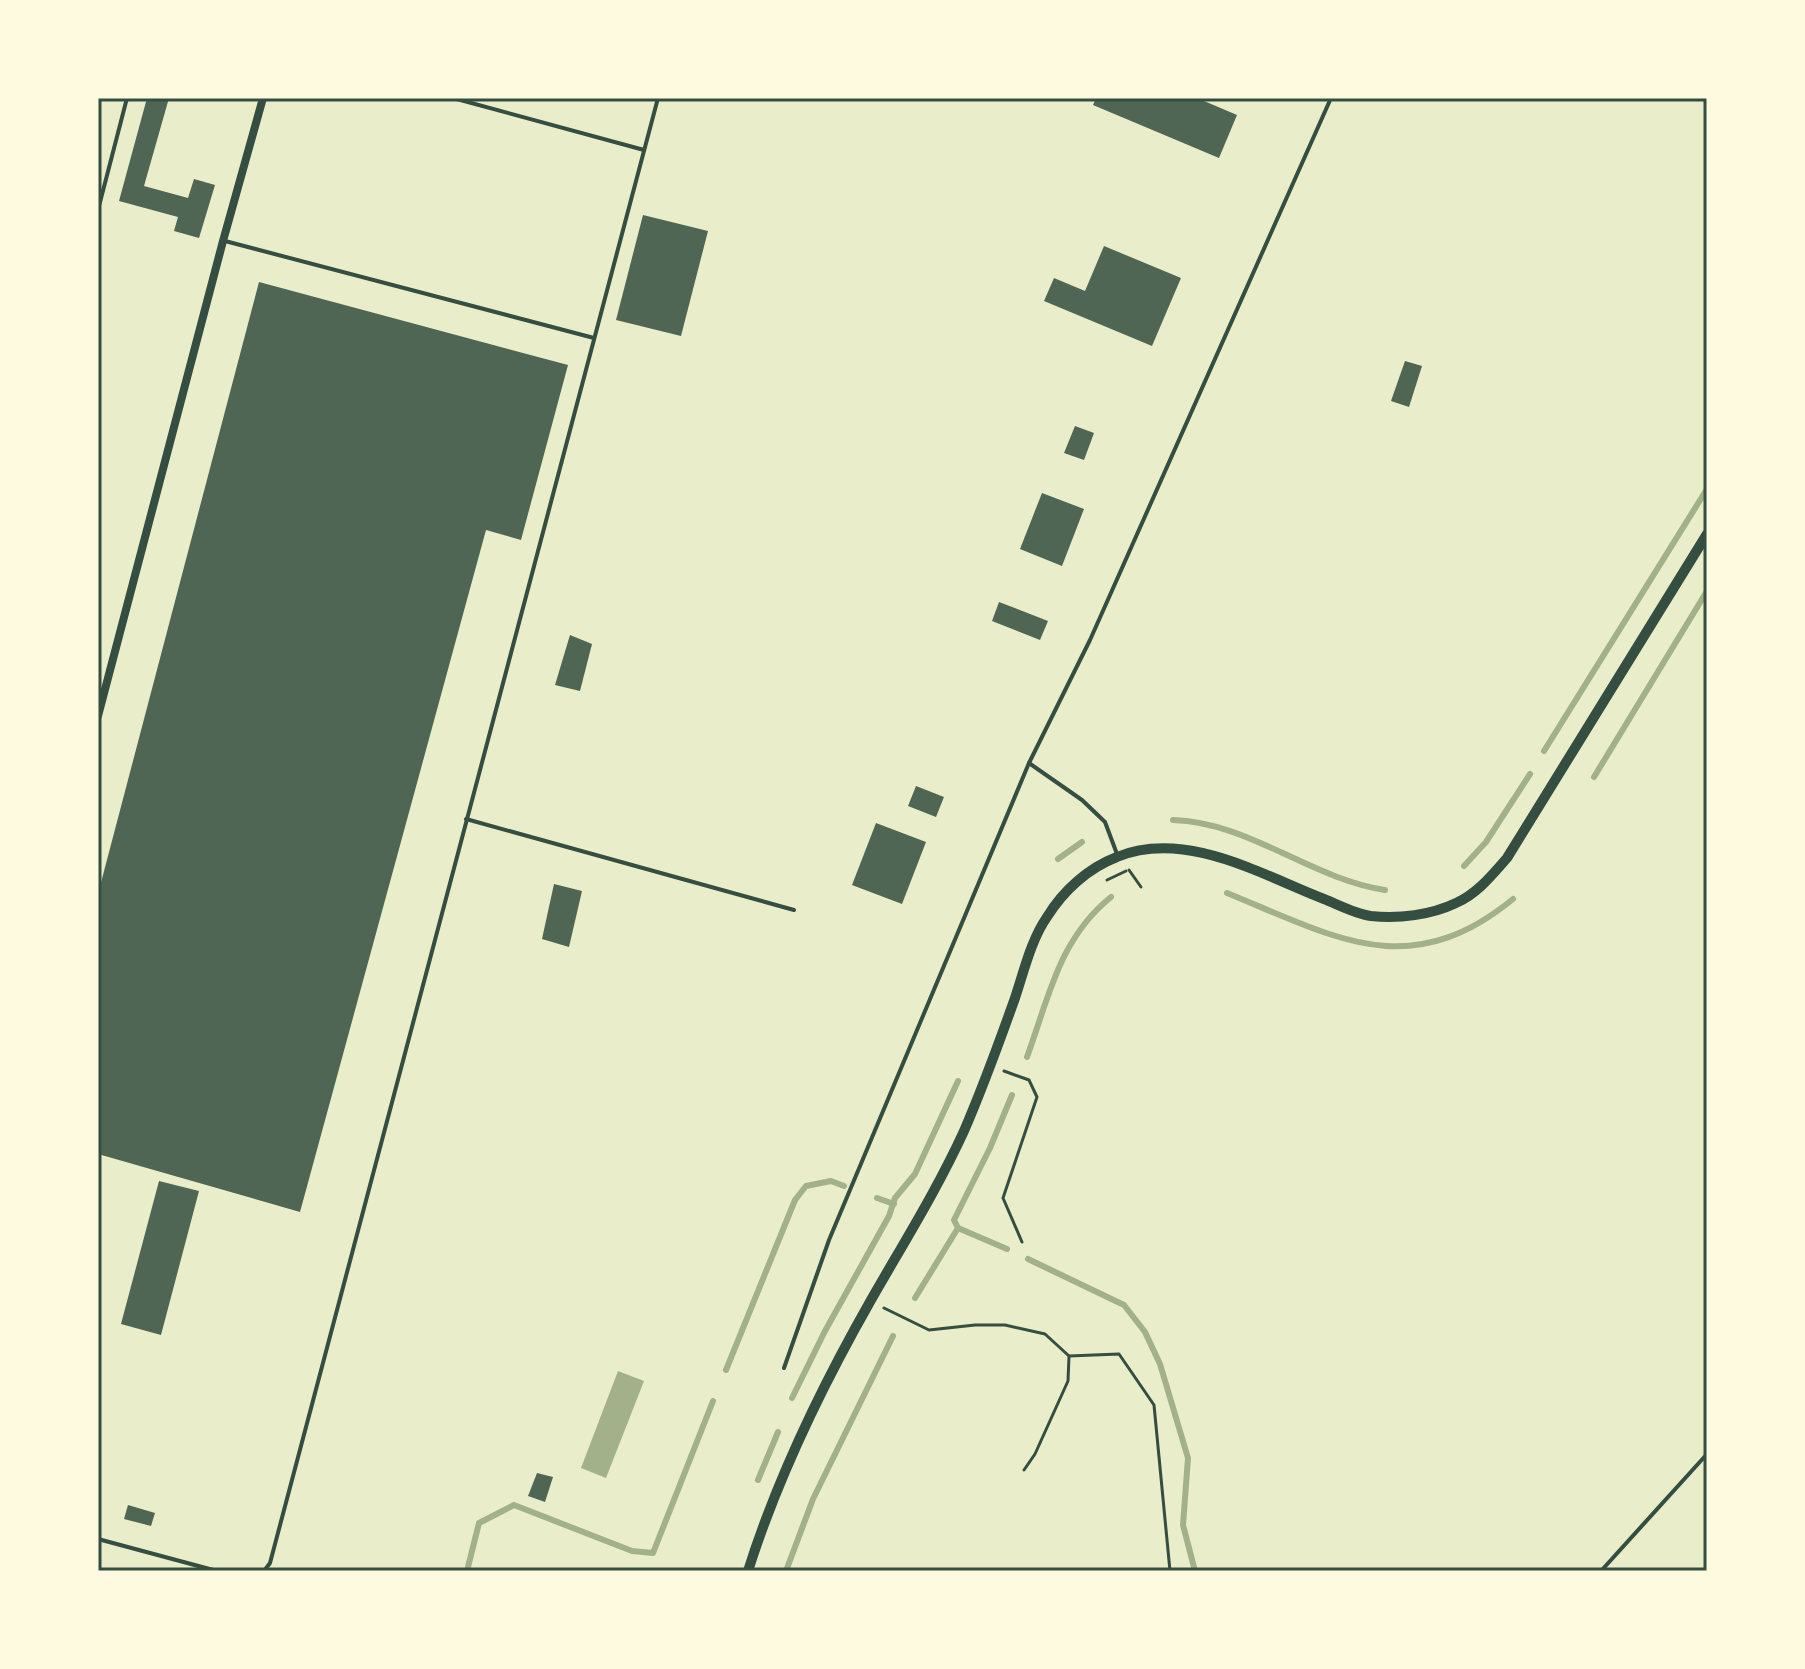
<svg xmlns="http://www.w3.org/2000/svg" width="1805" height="1669" viewBox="0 0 1805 1669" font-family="'Varela Round',sans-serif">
<rect width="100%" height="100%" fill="#e9edc9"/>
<path fill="#a3b18a" d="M618,1371L644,1381L606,1478L581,1468Z"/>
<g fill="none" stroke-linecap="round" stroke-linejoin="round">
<g stroke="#a3b18a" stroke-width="6">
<path d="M1544,751L1707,489"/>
<path d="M1594,777L1707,591"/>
<path d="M1173,820C1249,822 1311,879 1385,890"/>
<path d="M1058,859L1082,842"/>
<path d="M1464,866L1486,842L1530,774"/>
<path d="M1227,893C1335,937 1409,984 1513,899"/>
<path d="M1027,1057C1049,997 1059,939 1111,897"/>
<path d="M877,1198L894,1204"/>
<path d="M958,1228L1007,1249"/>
<path d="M1028,1259L1124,1305L1145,1332L1160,1364L1188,1458L1183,1525L1195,1571"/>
<path d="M915,1298L958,1228L954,1220L990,1148L1012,1095"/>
<path d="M726,1370L795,1200L806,1186L831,1181L844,1186"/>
<path d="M792,1398L825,1331L889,1216L895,1198L915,1174L958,1081"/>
<path d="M758,1480L778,1432"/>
<path d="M467,1571L479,1523L514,1505L632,1551L653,1553L713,1401"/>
<path d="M786,1571L813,1499L893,1336"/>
</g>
</g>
<g fill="#4f6655">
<path d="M147,98H169L144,186L188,198L194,179L215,185L199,238L174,231L178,217L119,201Z"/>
<path d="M1096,98H1197L1237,115L1219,158L1093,105Z"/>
<path d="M643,215L708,231L681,336L616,320Z"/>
<path d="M1104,246L1181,278L1152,346L1044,301L1054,278L1085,291Z"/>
<path d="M259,282L568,365L521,540L486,530L300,1212L98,1154V894Z"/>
<path d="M1405,361L1422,366L1409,407L1391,401Z"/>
<path d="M1075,426L1094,433L1084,460L1064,453Z"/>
<path d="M1042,493L1084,509L1062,566L1020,549Z"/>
<path d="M999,602L1048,621L1040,640L992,621Z"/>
<path d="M570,635L592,644L580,691L555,685Z"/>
<path d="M916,786L944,797L936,817L908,806Z"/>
<path d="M876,823L926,842L902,904L852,885Z"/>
<path d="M554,884L582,891L569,947L542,939Z"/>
<path d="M159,1181L199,1191L161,1335L121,1324Z"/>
<path d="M537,1473L553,1477L545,1502L528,1496Z"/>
<path d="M128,1505L155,1513L151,1526L124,1519Z"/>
</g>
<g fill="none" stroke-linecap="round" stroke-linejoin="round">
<g stroke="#344e41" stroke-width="3">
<path d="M1129,870L1141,887"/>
<path d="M1107,880L1126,871"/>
<path d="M1004,1071L1029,1080L1037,1097L1003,1198L1022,1242"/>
<path d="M884,1308L929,1330L975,1325H1005L1045,1334L1069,1356L1068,1381L1035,1454L1024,1470"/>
<path d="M1069,1356L1119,1354L1154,1405L1170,1571"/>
</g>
<g stroke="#344e41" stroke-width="4">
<path d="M453,98L644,150"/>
<path d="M98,210L127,98"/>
<path d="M225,241L594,338"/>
<path d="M1029,763L1082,800L1105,822L1117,854"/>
<path d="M466,819L794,910"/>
<path d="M784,1368L829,1240L1029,763L1090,640L1331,98"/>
<path d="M98,1539L217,1571"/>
<path d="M264,1571L270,1563L658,98"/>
<path d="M1601,1571L1707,1454"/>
</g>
<path stroke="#344e41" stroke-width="8" d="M98,716L223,241L263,98"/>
<path stroke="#344e41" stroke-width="10" d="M748,1571C778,1476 822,1386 871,1300C903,1244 937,1190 964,1131C983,1087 999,1043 1015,998C1024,971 1031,940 1047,917C1063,891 1088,868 1117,857C1185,829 1262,875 1324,899C1339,905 1356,914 1371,916C1399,919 1431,915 1456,903C1477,894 1492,875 1507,858L1707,534"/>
</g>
<rect width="1805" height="1669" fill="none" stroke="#fefae0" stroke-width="200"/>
<rect x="100" y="100" width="1605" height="1469" fill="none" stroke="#344e41" stroke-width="3"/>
</svg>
